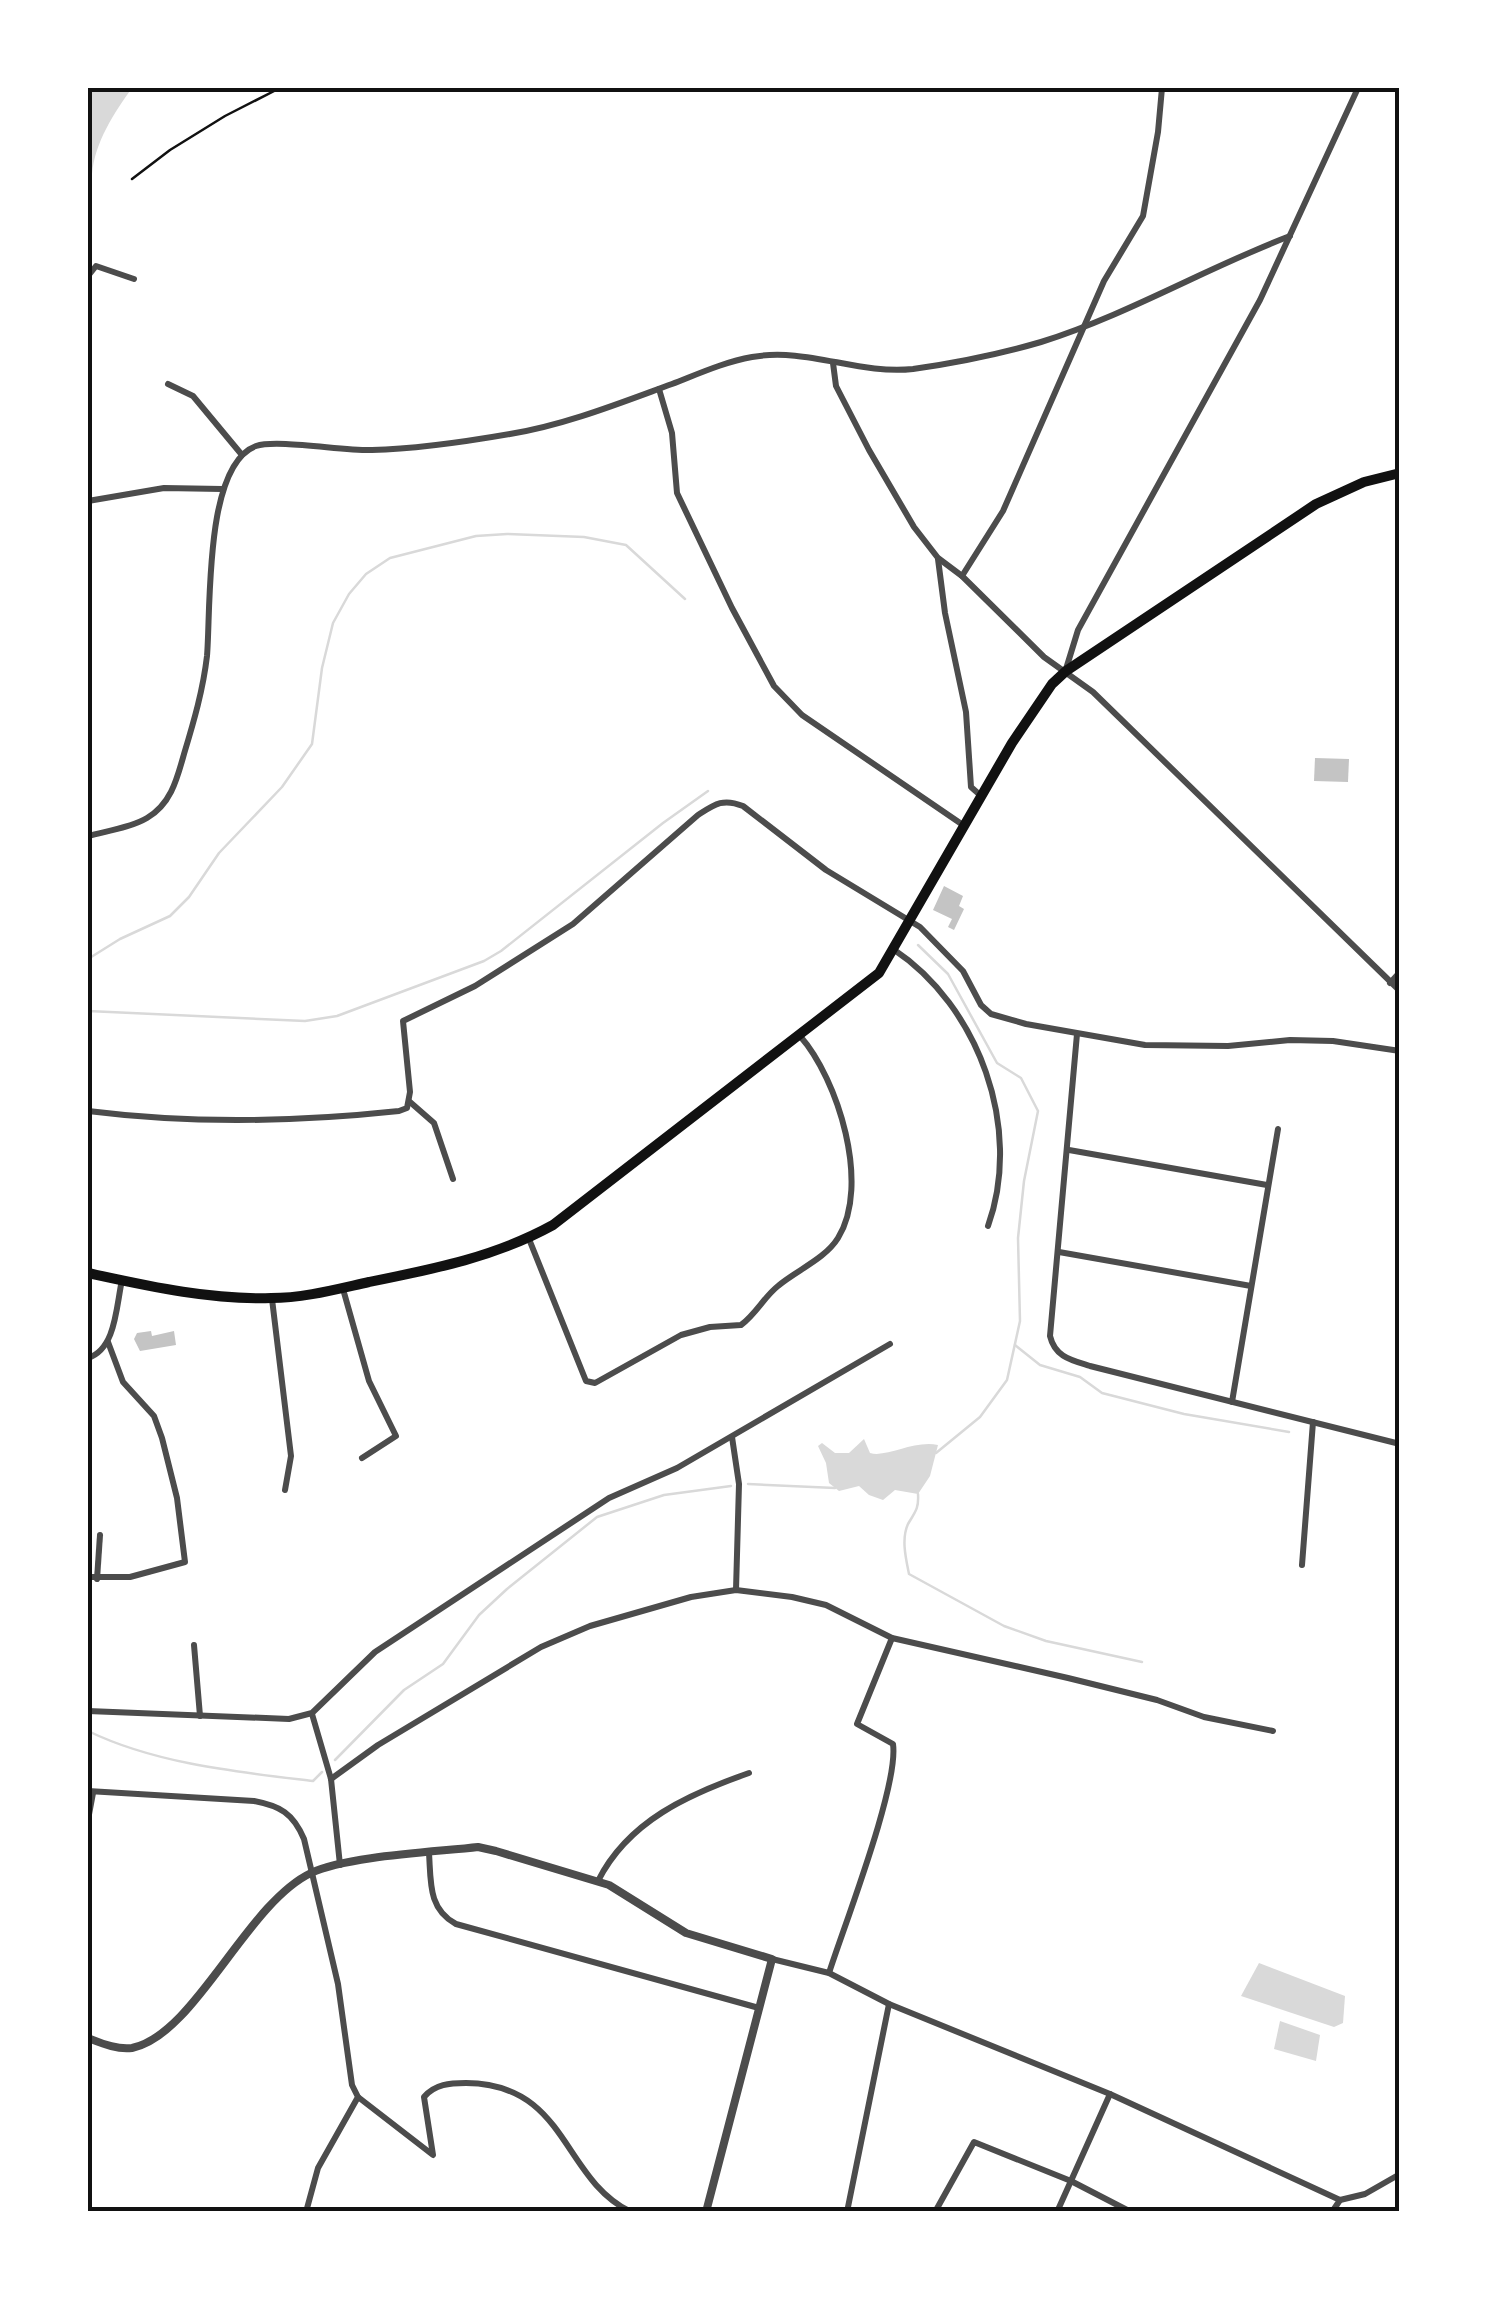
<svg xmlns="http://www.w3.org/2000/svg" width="1487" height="2299" viewBox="0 0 1487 2299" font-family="'Sofia Sans Condensed',sans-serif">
<rect width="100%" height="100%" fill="#fff"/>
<g fill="#d9d9d9">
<path d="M88,88H132C114,113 95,142 92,174C90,190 94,207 88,222Z"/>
<path d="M864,1439L870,1453C887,1458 913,1440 938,1445L930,1476L918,1494L895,1490L883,1500L869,1495L859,1486L839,1491L829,1483L826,1463L818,1446L822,1443L835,1453H849Z"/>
<path d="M1259,1963L1345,1996L1343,2023L1334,2027L1241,1996Z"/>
<path d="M1280,2021L1320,2035L1316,2061L1274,2049Z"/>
</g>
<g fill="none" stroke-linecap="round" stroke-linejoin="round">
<g stroke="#d9d9d9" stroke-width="2.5">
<path d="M918,945L948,974L997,1063L1021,1078L1038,1111L1024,1181L1018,1238L1020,1321L1007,1380L980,1417L936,1453"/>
<path d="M88,959L120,939L170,916L189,897L219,853L282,787L312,744L322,668L333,623L349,594L366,574L390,558L476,536L507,534L584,537L626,545L685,599"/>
<path d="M88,1011L305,1021L337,1016L484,961L501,951L663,823L708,791"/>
<path d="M1015,1345L1040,1365L1080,1377L1102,1393L1184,1414L1289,1432"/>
<path d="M748,1484L835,1488"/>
<path d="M918,1494C919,1509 915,1512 908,1524C901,1539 906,1559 909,1574L1004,1626L1046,1641L1142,1662"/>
<path d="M88,1731C156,1764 238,1772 313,1781L322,1772"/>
<path d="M335,1760L404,1690L443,1664L479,1615L507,1589L597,1517L664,1495L731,1486"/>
</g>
</g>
<g fill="#c4c4c4">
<path d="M1315,758L1349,759L1348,782L1314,781Z"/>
<path d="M944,886L963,896L959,906L964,909L954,930L948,927L952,919L933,910Z"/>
<path d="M151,1331L152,1336L174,1331L176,1345L140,1351L134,1339L137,1333Z"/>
</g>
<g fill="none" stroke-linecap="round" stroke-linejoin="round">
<path stroke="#111" stroke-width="2.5" d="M132,179L170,150L225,116L280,88"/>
<g stroke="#4c4c4c" stroke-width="6">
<path d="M88,276L96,266L134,279"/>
<path d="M833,363L836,386L869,450L914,527L938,558L962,576L1044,657L1093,692L1400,991"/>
<path d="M168,384L193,396L242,455"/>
<path d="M659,389L672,433L677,493L732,608L774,686L802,715L963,825"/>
<path d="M88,501L164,488L222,489"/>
<path d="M938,559L945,613L966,712L971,787L980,795"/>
<path d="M962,576L1003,511L1104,281L1143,216L1158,132L1162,88"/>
<path d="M1066,669L1078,630L1260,300L1358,88"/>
<path d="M88,836C106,831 130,828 147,818C171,804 177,779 184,754C194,721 203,690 207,656C211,609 204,465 256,446C277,439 344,451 372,450C418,449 464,442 510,434C565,425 620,403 672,384C698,374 724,362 752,357C807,347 858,375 913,369C955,363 1000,354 1041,342C1127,315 1206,268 1290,236"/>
<path d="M893,949C979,1006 1023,1128 988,1226"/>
<path d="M1390,983L1400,972"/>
<path d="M1077,1034L1050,1336C1055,1357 1071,1360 1090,1366L1400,1444"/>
<path d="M410,1102L434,1123L453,1179"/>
<path d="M88,1111C191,1124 296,1122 399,1111L407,1108L410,1092L403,1021L475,986L573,924L698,815C715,804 723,798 743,806L826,870L920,927L963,971L981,1005L991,1014L1026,1024L1145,1045L1228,1046L1290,1040L1333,1041L1400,1051"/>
<path d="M1069,1150L1267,1185"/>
<path d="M529,1239L586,1381L595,1383L681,1335L710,1327L741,1325C756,1314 764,1297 778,1286C797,1270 825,1259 838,1238C871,1185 838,1079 800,1036"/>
<path d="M1059,1252L1251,1286"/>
<path d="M343,1289L369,1381L396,1436L362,1458"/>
<path d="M272,1299L291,1456L285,1490"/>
<path d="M88,1358C116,1349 116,1307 122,1280"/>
<path d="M1232,1402L1278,1129"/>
<path d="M732,1437L739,1484L736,1590"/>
<path d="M1302,1565L1313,1422"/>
<path d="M88,1577H130L185,1562L177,1498L162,1438L154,1416L123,1382L108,1342"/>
<path d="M97,1579L100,1535"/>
<path d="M194,1645L200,1716"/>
<path d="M88,1711L289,1719L312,1713L375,1652L609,1498L677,1468L890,1344"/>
<path d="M312,1714L331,1779L340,1865"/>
<path d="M331,1779L378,1745L541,1647L590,1626L691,1597L736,1590L792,1597L826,1605L892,1638L1068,1678L1157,1700L1204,1717L1273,1731"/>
<path d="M88,1791L254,1801C280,1806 293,1813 304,1839L338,1984L352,2085L358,2097L318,2168L306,2212"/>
<path d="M88,1820L93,1793"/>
<path d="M429,1853C431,1882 428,1909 456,1924L759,2008"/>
<path d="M598,1881C628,1821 689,1794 749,1773"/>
<path d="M772,1959L829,1973L889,2004L1110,2094L1340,2200L1332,2212"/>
<path d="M829,1973C844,1926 899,1785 893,1744L857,1724L892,1638"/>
<path d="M358,2097L433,2155L424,2097C435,2084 450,2083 466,2083C568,2084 561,2178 631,2212"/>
<path d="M1340,2200L1365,2194L1400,2174"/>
<path d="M847,2212L889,2004"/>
<path d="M935,2212L974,2142L1071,2181L1131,2212"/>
<path d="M1057,2212L1110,2094"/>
</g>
<path stroke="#4c4c4c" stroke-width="8" d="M88,2038C101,2043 117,2050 132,2048C195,2035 246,1904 311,1873C347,1856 435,1852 478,1847L496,1851L609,1885L686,1933L772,1959L706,2212"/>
<path stroke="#111" stroke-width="10" d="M88,1273C148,1286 209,1300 271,1298C304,1298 337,1289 369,1282C434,1269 495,1257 553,1225L879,973L1012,743L1052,684L1066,671L1316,504L1364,482L1400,473"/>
</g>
<rect width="1487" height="2299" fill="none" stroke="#ffffff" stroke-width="180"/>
<rect x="90" y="90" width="1307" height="2119" fill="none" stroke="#111" stroke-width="4"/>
</svg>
